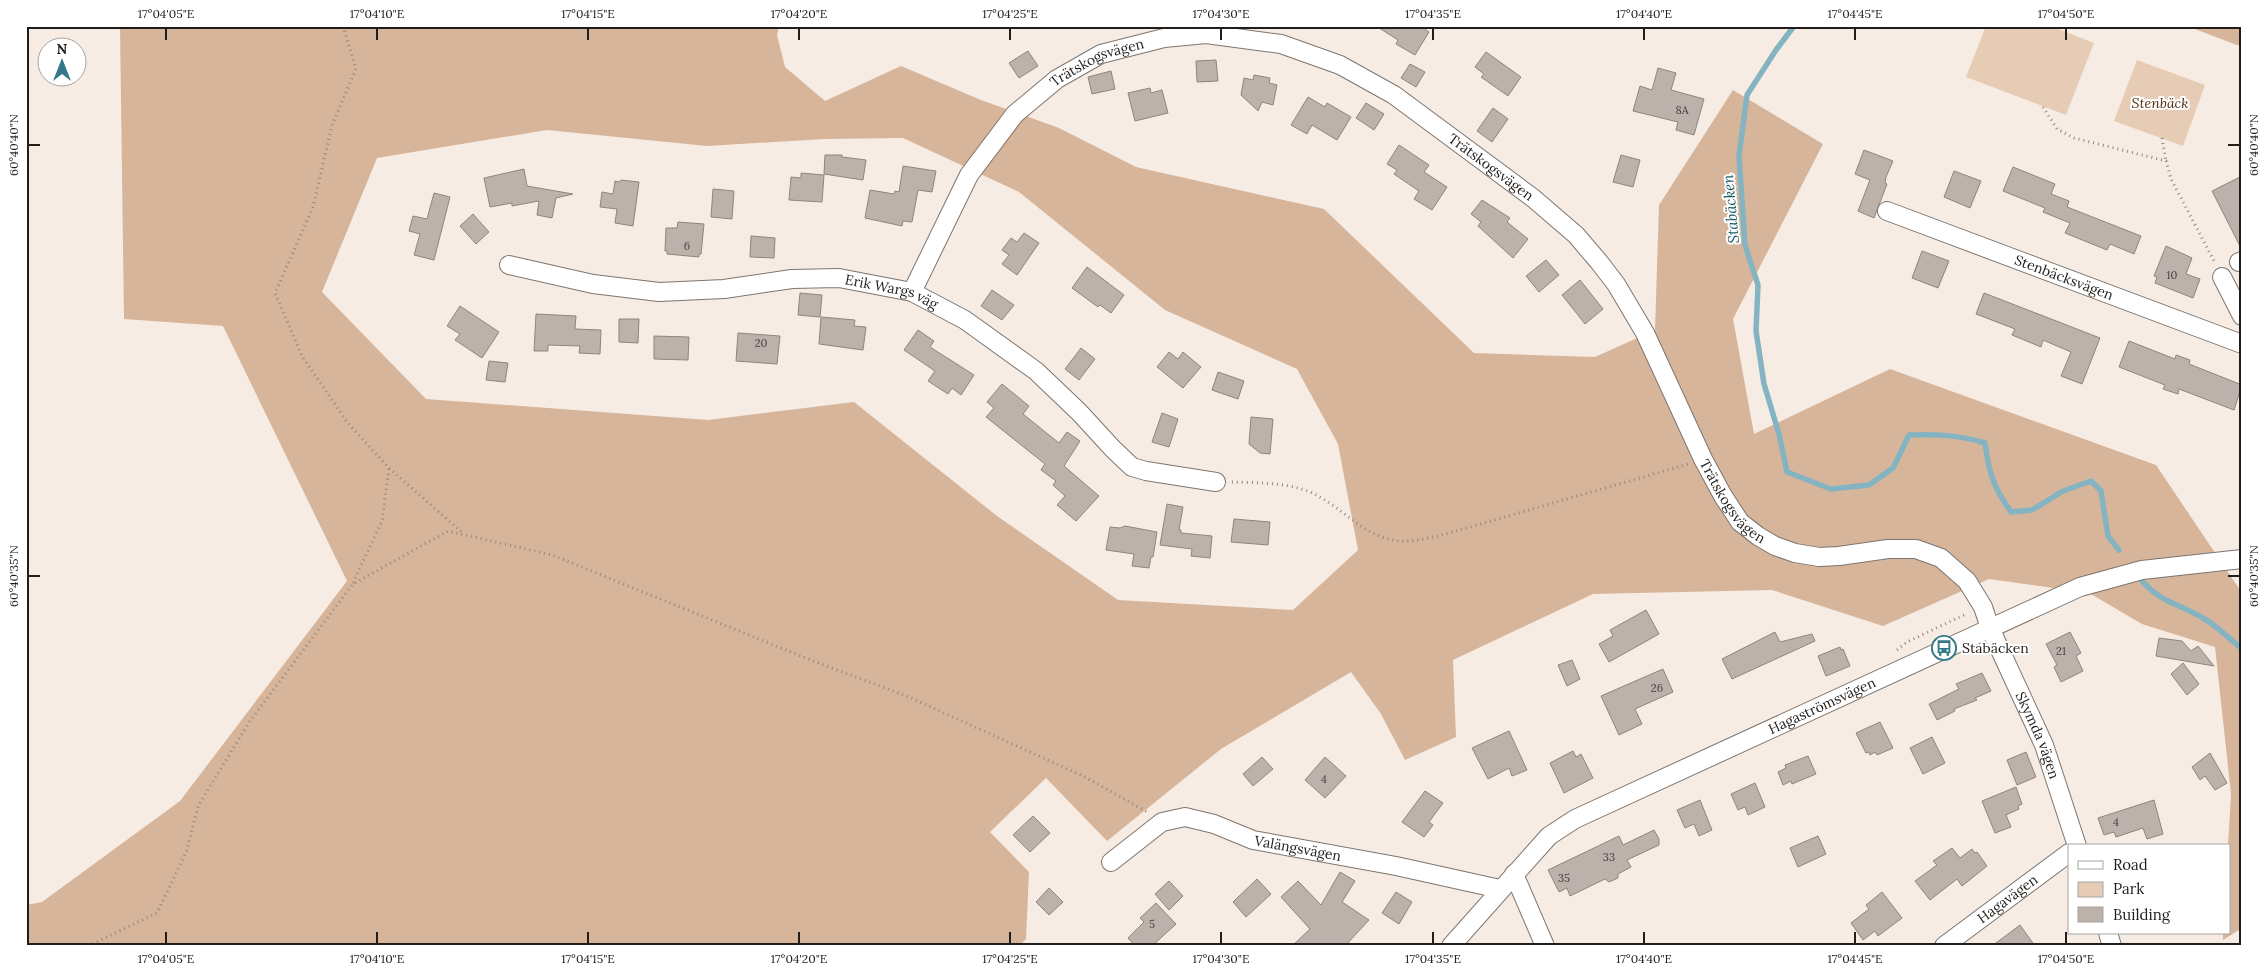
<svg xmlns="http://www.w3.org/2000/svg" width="2268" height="972" viewBox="0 0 2268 972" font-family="Lora,serif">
<rect width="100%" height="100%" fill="#f6ece4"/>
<g fill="#e6cbb5">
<path d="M1986,26H2051L2094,43L2066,115L1966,77Z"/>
<path d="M2137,60L2205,85L2183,146L2114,121Z"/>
</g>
<g fill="#d7b59a" fill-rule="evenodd">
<path d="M120,26H779L777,35L785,67L825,101L901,66L981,100L1059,128L1136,167L1324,209L1474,353L1595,357L1655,330L1659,205L1733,90L1823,144L1733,319L1754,434L1890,369L2156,465L2242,593V928L2223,940V933H2229L2228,846L2231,794L2215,647L2142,624L2089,593L1989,579L1883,626L1772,590L1593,594L1453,660L1456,737L1405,760L1381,714L1351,672L1221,749L1107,841L1046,778L990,832L1029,872L1026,939L1019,946H26V905L42,902L180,801L347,581L223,326L124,319ZM547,130L707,146L825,139L903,138L1019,192L1165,310L1297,369L1338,444L1358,550L1293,610L1118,600L997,516L854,402L708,420L426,399L322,292L377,158Z"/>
<path d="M2187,26H2242V46L2237,45Z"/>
</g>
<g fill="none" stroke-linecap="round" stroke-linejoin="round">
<g stroke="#84b4c1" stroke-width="5.5">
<path d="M1794,26L1776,50L1747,95L1739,156L1745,245L1758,285L1756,331L1764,384L1779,434L1787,472L1831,489L1869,485L1893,468L1909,435C1936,434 1959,435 1985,443C1989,474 1993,486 2011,512L2032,510L2063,491L2091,481L2101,491L2108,536L2119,550"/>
<path d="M2138,576C2159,603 2176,602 2203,618C2216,625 2228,638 2240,647L2242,652"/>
</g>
</g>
<g fill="#bcb2ab" stroke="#8e857e">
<path d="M1376,26H1421L1429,32L1415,55L1396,44L1398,40Z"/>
<path d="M1028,51L1038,66L1019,78L1009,63Z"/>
<path d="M1486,52L1521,77L1508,96L1481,77L1484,74L1475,67Z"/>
<path d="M1216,60L1218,81L1197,82L1196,61Z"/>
<path d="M1410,64L1425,72L1416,87L1401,78Z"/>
<path d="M1658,68L1676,73L1671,90L1704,99L1694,135L1676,130L1678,122L1633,111L1640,86L1652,90Z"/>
<path d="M1111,71L1115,89L1092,94L1088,77Z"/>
<path d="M1254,75L1270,78L1269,83L1277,85L1273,105L1262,102L1258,111L1241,95L1244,78L1253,80Z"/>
<path d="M1150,88L1151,93L1162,90L1168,113L1135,121L1128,93Z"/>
<path d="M1308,97L1325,107L1327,103L1351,117L1337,140L1312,125L1307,134L1291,125Z"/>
<path d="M1366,103L1384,114L1374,130L1356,118Z"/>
<path d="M1493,108L1508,119L1492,142L1477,131Z"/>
<path d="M1399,145L1429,165L1424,172L1447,187L1432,210L1414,199L1419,191L1394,174L1397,170L1387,164Z"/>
<path d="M1864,150L1893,161L1886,177L1885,183L1887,184L1874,218L1858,211L1870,180L1855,174Z"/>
<path d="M825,155H842V157L866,160L863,180L824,174Z"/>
<path d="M1621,155L1640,160L1633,187L1613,182Z"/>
<path d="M903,166L936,171L932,192L918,190L912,222L903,221L902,226L865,218L870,190L894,194L895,191L899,192Z"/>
<path d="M2013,167L2055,184L2051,194L2069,201L2067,207L2141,236L2134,254L2110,244L2107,250L2065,233L2070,223L2043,212L2045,208L2003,191Z"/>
<path d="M524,169L527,186L573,194L556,198L552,218L537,215L539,201L512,206V203L490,207L484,178Z"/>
<path d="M1954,171L1981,181L1970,208L1944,197Z"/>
<path d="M801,173L824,175L822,202L789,200L791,177L801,178Z"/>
<path d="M2242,176V250L2212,191Z"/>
<path d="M621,180L639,182L633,226L615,223L617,209L600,207L602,192L613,194L615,181L620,182Z"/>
<path d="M713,189L734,191L732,219L711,217Z"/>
<path d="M434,193L450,197L434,260L414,255L420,234L409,231L413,216L427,219Z"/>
<path d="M1482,200L1510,218L1507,222L1528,239L1513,258L1478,226L1481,222L1471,214Z"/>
<path d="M473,214L489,232L476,244L460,226Z"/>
<path d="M678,222L704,224L701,254H699V257L667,254V251H665L666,228H677Z"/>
<path d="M1024,233L1039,243L1017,275L1002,264L1009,255L1002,250L1011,238L1017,242Z"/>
<path d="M751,236L775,238L774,258L750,257Z"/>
<path d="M2166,246L2192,258L2186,274L2200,279L2193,298L2155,283L2157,277L2154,276Z"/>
<path d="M1922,251L1949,261L1938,288L1912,278Z"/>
<path d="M1546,260L1559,275L1539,292L1526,276Z"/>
<path d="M1087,267L1124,295L1111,313L1100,305L1098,307L1072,288Z"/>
<path d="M1580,280L1603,309L1585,324L1562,295Z"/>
<path d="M992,290L1014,305L1002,320L981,306Z"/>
<path d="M800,293L822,295L820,317L798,315Z"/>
<path d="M1984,293L2100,338L2082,384L2061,376L2071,352L2043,340L2041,347L2012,335L2015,329L1976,314Z"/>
<path d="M460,306L499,332L482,358L455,340L460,334L447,326Z"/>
<path d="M536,314L576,316L575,329L601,330L600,354L579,353L580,346L548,345V351H534Z"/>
<path d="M821,317L855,320L854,326L866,327L863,350L819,344Z"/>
<path d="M619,319H639L638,343L619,342Z"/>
<path d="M918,330L934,341L930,347L974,375L961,395L952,388L948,394L928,381L935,371L904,350Z"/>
<path d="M738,333L780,336L777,364L736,361Z"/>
<path d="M654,336L689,337L688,360L654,359Z"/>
<path d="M2129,341L2175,359L2176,355L2190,360L2189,364L2242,385L2234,410L2179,389L2178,394L2163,389L2165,385L2119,367Z"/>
<path d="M1081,348L1095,359L1079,380L1065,369Z"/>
<path d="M1169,352L1178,359L1183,352L1201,367L1183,388L1157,367Z"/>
<path d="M489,361L508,363L505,382L486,380Z"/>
<path d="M1218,372L1244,381L1238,399L1212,390Z"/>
<path d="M1002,384L1029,406L1023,414L1059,443L1067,432L1080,441L1064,466L1099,496L1076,521L1057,505L1065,496L1053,485L1056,481L1041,470L1045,464L986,417L994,408L987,402Z"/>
<path d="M1162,413L1178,419L1169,447L1152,442Z"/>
<path d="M1251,417L1273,419L1270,454L1260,453L1249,444Z"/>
<path d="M1167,504L1183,507L1179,530H1181V533L1212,536L1210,558L1191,556L1192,549L1160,545Z"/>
<path d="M1234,519L1270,522L1268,545L1231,542Z"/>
<path d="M1125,526L1157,532L1153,557H1151L1149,568L1132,566L1134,554L1106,550L1110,527L1120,528Z"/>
<path d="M1646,610L1659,634L1609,662L1599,644L1613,636L1610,630Z"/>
<path d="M1775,632L1780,642L1812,634L1815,641L1732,679L1722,659Z"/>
<path d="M2070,632L2081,653L2076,656L2083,671L2061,682L2054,667L2057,665L2046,644Z"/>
<path d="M2159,638L2182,641L2191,651L2198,646L2214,666L2156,656Z"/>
<path d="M1840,647L1841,650L1843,649L1850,666L1826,676L1818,656Z"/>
<path d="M1572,660L1580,679L1567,686L1558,665Z"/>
<path d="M2183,663L2199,684L2187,695L2171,674Z"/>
<path d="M1663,669L1673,692L1635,709L1642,724L1619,735L1601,696Z"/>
<path d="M1982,673L1991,691L1975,698L1977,700L1954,709L1955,711L1937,720L1929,704L1959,689L1956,684Z"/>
<path d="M1880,722L1893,748L1877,755L1875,752L1870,755L1869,752L1866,753L1856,733Z"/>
<path d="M1509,731L1527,770L1512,776L1509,768L1488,779L1472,748Z"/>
<path d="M1932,737L1945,763L1923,774L1910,748Z"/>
<path d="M1573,751L1576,757L1581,754L1593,778L1564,793L1550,763Z"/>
<path d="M2026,752L2036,777L2017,785L2007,760Z"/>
<path d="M2210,753L2227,783L2215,790L2205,776L2200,780L2192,767Z"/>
<path d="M1808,756L1816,774L1792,784L1791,781L1783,785L1778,772L1786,768L1785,765Z"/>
<path d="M1262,757L1273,769L1253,786L1243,774Z"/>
<path d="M1325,757L1346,776L1325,798L1305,780Z"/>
<path d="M1755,783L1765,807L1748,815L1745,807L1738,810L1731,794Z"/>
<path d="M2016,787L2022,804L2018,806L2019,809L2006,815L2011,827L1995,833L1982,801Z"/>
<path d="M1425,791L1443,803L1429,822L1433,825L1424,837L1402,822Z"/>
<path d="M1700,800L1712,830L1699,836L1694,824L1685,828L1677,810Z"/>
<path d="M2154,800L2163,834L2147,839L2143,828L2116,837L2114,832L2104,835L2098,818Z"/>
<path d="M1033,816L1050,833L1030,852L1013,835Z"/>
<path d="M1654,830L1659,839V845L1627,860L1631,867L1618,874V878L1609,882L1605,879L1570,896L1567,888L1559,892L1548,870L1619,836L1623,845Z"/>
<path d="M1818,836L1826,854L1798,867L1790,848Z"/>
<path d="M1952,848L1960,858L1972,849L1975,853L1977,852L1987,866L1962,886L1957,879L1930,900L1915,881L1937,865L1933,861Z"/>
<path d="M1340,872L1355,881L1342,902L1369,920L1345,946H1292L1310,929L1281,897L1298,881L1321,905Z"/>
<path d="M1257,879L1271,894L1246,917L1233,902Z"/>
<path d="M1169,881L1183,896L1169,910L1155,894Z"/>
<path d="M1049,888L1063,902L1049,915L1036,902Z"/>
<path d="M1396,892L1412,902L1399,924L1382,913Z"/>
<path d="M1882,892L1902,918L1878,936L1875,931L1863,940L1851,923L1869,909L1866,905Z"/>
<path d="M1156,903L1176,924L1152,946H1135L1128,938L1144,922L1140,918Z"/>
<path d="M2020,925L2035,946H1992Z"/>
</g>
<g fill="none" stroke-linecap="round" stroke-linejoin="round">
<defs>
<g id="minor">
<path id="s1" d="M1887,211L2242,344"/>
<path d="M2239,262L2242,261"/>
<path id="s2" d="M509,265L593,284L659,292L724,289L792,279L839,278L912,292L965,320L1036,371L1079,412L1113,449L1132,467L1146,471L1216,482"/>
<path d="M2222,277L2242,316"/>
<path id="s3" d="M912,292L969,175L1015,114L1057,79L1101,54L1164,38L1206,34L1281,44L1340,65L1394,95L1533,198L1576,235L1599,262L1616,284L1645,333L1703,459L1723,496L1740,522L1758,536L1775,546L1795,553L1819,557L1839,556L1888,549H1916L1941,558L1967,581L1983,607L1990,628L2044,745L2077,846"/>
<path id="s4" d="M1111,862L1162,822L1185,817L1214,824L1253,840L1396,866L1500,889"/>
<path d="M1514,874L1545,946"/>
<path d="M2108,933L2112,946"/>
<path id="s5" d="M1451,946L1549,836L1575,819L2080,587L2142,570L2242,559"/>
<path id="s6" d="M1944,946L2069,853"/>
</g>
</defs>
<use href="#minor" stroke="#7e756e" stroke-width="20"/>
<g stroke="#8f8983" stroke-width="3" stroke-dasharray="1 4" stroke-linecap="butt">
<path d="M343,26L356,69L332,125L313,207L275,293L302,356L347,422L389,468L464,534"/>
<path d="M2043,107L2057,129L2074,138L2166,161L2171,179L2214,261"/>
<path d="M2162,138L2166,161"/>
<path d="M1232,482C1259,483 1294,482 1318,496C1346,511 1367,539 1401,541C1413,542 1426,538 1439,536L1688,464"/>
<path d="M353,583L382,521L389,468"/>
<path d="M1897,650L1907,642L1966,614"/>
<path d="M88,946L157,913L187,850L198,806L250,721L353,584L448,531L552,555L808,659L909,697L1085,777L1147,812"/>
</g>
<use href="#minor" stroke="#fff" stroke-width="18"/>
</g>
<path fill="none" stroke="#201d1a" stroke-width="2" d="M166,28V40M377,28V40M588,28V40M799,28V40M1010,28V40M1221,28V40M1433,28V40M1644,28V40M1855,28V40M2066,28V40M28,145H40M2228,145H2240M28,576H40M2228,576H2240M166,932V944M377,932V944M588,932V944M799,932V944M1010,932V944M1221,932V944M1433,932V944M1644,932V944M1855,932V944M2066,932V944"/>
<defs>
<symbol id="bus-ring" viewBox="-11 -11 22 22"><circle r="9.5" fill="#fff" stroke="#357889" stroke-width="1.5"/><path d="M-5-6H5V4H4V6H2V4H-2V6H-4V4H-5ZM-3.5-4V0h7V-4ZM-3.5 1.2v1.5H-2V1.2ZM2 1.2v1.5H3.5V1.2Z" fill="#357889"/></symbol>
</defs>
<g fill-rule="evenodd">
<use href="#bus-ring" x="1930" y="634" width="28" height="28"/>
</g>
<g text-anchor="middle" stroke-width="4" stroke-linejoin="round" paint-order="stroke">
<g font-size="11" fill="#47423e">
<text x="1682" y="114">8A</text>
<text x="687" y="250">6</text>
<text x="2172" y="279">10</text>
<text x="761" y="347">20</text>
<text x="2061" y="655">21</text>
<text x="1657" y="692">26</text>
<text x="1324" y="783">4</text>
<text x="2116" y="826">4</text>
<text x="1609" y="861">33</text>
<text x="1564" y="882">35</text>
<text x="1152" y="928">5</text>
</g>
<g font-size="14" fill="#201d1a" stroke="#fff">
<text dy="5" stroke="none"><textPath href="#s3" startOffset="305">Trätskogsvägen</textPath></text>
<text dy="5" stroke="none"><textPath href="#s3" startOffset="740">Trätskogsvägen</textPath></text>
<text dy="5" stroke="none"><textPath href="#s1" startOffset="189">Stenbäcksvägen</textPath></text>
<text dy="5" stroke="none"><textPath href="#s2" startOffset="388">Erik Wargs väg</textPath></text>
<text dy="5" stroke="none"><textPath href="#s3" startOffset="1160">Trätskogsvägen</textPath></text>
<text dy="5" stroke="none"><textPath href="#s5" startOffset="450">Hagaströmsvägen</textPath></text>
<text dy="5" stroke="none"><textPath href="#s3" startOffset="1598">Skymda vägen</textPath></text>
<text dy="5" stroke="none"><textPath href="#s4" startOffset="206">Valängsvägen</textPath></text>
<text dy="5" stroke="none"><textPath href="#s6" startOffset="79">Hagavägen</textPath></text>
</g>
<g font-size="14" font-style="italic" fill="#522f0f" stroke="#fff">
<text x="2160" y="108">Stenbäck</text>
</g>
<g font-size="14" fill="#201d1a" stroke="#fff" text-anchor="start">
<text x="1962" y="653">Stabäcken</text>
</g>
<g font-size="15" font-style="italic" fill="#185968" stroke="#fff">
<text transform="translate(1731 209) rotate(-95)" y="5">Stabäcken</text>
</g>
</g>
<rect width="2268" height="972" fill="none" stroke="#ffffff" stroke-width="55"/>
<rect x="2068" y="844" width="162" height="90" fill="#ffffff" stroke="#a6a5a3"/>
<rect x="2078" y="861" width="25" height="8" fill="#ffffff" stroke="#a6a5a3"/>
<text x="2113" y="870" font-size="15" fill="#201d1a">Road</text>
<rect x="2078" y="882" width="25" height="15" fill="#e6cbb5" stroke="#a6a5a3"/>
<text x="2113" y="894" font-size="15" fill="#201d1a">Park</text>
<rect x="2078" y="907" width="25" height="15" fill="#bcb2ab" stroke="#a6a5a3"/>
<text x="2113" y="920" font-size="15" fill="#201d1a">Building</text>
<g transform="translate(62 62)"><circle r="24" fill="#ffffff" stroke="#a6a5a3"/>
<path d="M0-4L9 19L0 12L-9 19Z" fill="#357889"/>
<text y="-8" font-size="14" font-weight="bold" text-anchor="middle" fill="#201d1a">N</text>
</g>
<rect x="28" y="28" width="2212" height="916" fill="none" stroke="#201d1a" stroke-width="2"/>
<g font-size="12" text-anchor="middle" fill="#201d1a">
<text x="166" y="18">17°04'05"E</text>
<text x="377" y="18">17°04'10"E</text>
<text x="588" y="18">17°04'15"E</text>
<text x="799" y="18">17°04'20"E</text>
<text x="1010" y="18">17°04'25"E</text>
<text x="1221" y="18">17°04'30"E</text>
<text x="1433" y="18">17°04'35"E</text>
<text x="1644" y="18">17°04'40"E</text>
<text x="1855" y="18">17°04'45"E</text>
<text x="2066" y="18">17°04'50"E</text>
<text transform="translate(14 145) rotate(-90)" y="4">60°40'40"N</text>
<text transform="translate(2254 145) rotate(-90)" y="4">60°40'40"N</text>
<text transform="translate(14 576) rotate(-90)" y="4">60°40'35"N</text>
<text transform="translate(2254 576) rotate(-90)" y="4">60°40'35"N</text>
<text x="166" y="963">17°04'05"E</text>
<text x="377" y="963">17°04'10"E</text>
<text x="588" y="963">17°04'15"E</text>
<text x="799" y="963">17°04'20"E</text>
<text x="1010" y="963">17°04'25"E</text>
<text x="1221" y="963">17°04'30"E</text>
<text x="1433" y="963">17°04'35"E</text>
<text x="1644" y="963">17°04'40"E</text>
<text x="1855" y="963">17°04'45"E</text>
<text x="2066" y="963">17°04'50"E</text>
</g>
</svg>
